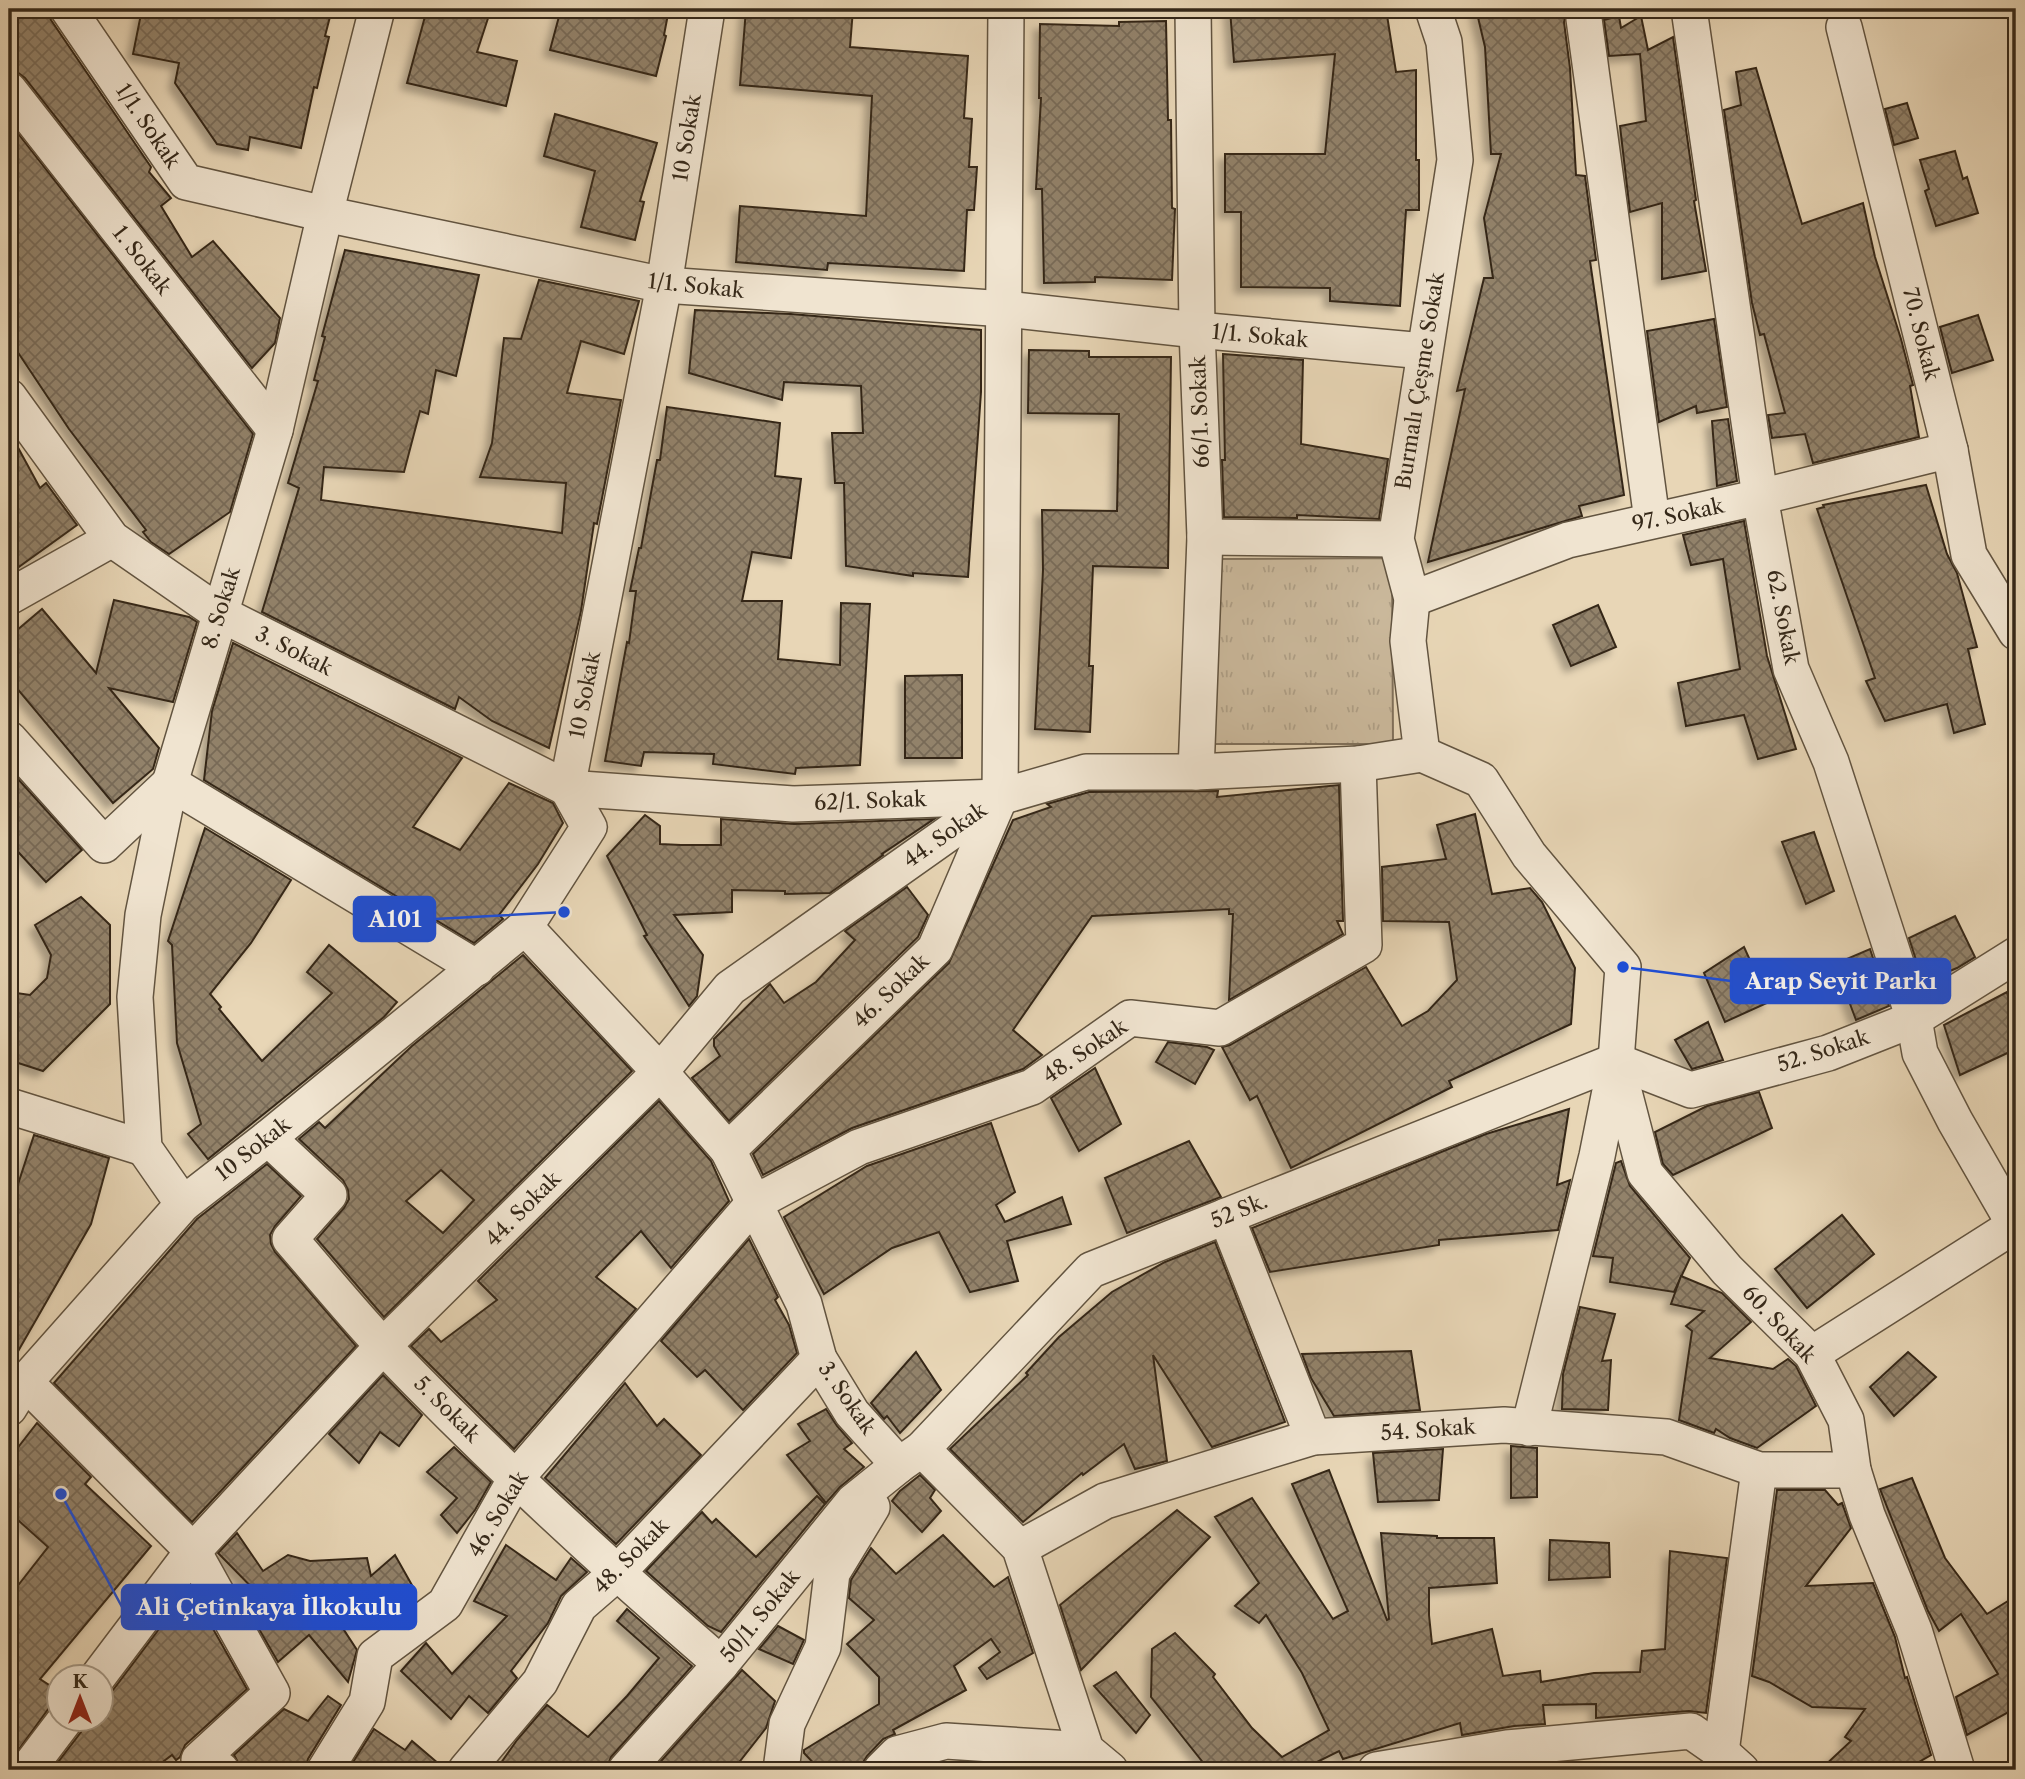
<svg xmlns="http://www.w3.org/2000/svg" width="2025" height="1779" viewBox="0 0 2025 1779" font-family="'Libre Caslon Text',serif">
<defs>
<pattern id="park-tufts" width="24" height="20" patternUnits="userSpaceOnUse" patternTransform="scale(1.75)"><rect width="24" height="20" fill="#cab89b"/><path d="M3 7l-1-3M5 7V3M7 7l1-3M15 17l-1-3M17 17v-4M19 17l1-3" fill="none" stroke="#ae9e85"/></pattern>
<pattern id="building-cross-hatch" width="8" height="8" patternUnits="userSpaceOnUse" patternTransform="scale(1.75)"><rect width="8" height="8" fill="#92826b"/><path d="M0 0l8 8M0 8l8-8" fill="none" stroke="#786a57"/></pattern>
<filter id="shadow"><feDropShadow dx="-6" dy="6" stdDeviation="3.5" flood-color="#0004"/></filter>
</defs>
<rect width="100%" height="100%" fill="#e8d6b6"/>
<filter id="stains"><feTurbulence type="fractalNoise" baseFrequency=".00286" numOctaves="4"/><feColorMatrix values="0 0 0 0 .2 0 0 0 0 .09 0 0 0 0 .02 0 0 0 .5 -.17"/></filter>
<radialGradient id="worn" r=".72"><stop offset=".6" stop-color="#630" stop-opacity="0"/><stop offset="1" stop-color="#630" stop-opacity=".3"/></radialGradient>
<path fill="url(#park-tufts)" stroke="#80705a" stroke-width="2" d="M1392,558L1393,744H1212V559Z"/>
<g fill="url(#building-cross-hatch)" stroke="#352819" stroke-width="2" fill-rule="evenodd" filter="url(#shadow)">
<path d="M9,9H47L51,20L151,167L149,172L171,198L161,206L192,257L213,241L280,318L275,343L252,368L25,78L17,72L9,70Z"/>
<path d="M142,9H332L325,36L329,37L317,88L314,87L301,148L250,137L248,150L217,144L175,83L179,63L133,54Z"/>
<path d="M427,9H491L477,52L517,61L506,106L407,83Z"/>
<path d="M561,9H669L664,35L666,36L656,76L550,50Z"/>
<path d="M746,9H853L850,47L968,56L964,118L972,119L969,167H977L974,210H967L964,271L828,263L827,270L736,262L740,206L866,216L872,96L740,85Z"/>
<path d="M1230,9H1386L1396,72L1416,70V160H1419V210H1406L1400,306L1330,301V288L1241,287V212H1225V154H1325L1335,54L1234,62Z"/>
<path d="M1476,9H1567L1564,22L1570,68L1576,175L1585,176L1596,260L1590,261L1624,495L1579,506L1582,516L1428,562L1465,389L1457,391L1484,278H1493L1484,218L1501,154H1491L1485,47Z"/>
<path d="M1619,16L1621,28L1641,16L1648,50L1673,37L1696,200L1694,201L1706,271L1662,279V203L1630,212L1620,126L1646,121L1640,54L1609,56L1604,20Z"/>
<path d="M1166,21L1168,120H1171L1172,208L1175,209L1172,280L1095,277V282L1044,283L1042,189H1036L1041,98H1039L1040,24L1119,26V22Z"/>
<path d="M1756,68L1802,224L1863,203L1875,257L1901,339L1913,385L1910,386L1919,437L1813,463L1805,434L1772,438L1768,415L1785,413L1764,334L1760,335L1752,303L1724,110L1741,105L1736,72Z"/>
<path d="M1907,103L1918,138L1894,145L1885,109Z"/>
<path d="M555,114L657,143L640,201L644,202L635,240L581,227L595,171L544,156Z"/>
<path d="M9,122L253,434L230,512L169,554L151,542L143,532L146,530L69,429L9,339Z"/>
<path d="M1955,151L1963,179L1967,177L1978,213L1936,226L1925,191L1929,189L1920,160Z"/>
<path d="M345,250L479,275L456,376L436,370L428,414L420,411L404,472L324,467L321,500L562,533L566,483L480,477L492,443L504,338L521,339L539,280L639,301L624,354L581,341L567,393L621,400L597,524L594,523L581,611L549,748L492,721L459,697L455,709L262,612L299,488L288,483L318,381L314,380L325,337L322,336Z"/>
<path d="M695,310L791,314L981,330V392L968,577L913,573V576L846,566L844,483H835L832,433H863L861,386L784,382L782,400L689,373Z"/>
<path d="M1978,315L1993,360L1952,373L1940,327Z"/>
<path d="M1714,319L1727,407L1697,413L1696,406L1659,422L1647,331Z"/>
<path d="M1029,350L1089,351V357H1171L1168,568L1093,566L1089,666H1093L1090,732L1035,729L1043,570L1042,510L1117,511L1119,414L1028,413Z"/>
<path d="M1223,354L1303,360L1301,444L1388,459L1379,519L1297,515V518L1224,517L1222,460H1225Z"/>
<path d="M667,407L780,423L775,476L801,479L791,558L752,552L742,601H782L778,659L840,665L841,603L870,604L860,765L796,768L795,774L713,764L714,754L644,752L641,766L605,761L627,642L629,643L636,591H630L639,548H641L657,460H660Z"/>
<path d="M1728,419L1737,481L1717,486L1712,421Z"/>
<path d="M9,431L40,488L46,483L77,525L9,574Z"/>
<path d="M1926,485L1947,554L1957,573L1977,647L1968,649L1985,724L1954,733L1947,704L1885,721L1866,681L1875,678L1817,509L1824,507L1823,505Z"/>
<path d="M1744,521L1767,656L1796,749L1758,759L1744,715L1686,726L1678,683L1740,669L1723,559L1691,565L1683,535Z"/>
<path d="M114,600L189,617L197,622L173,702L109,688L159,748L153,769L113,803L9,679V637L42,609L96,673Z"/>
<path d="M1598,605L1616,647L1571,666L1553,625Z"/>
<path d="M233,643L462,758L413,827L460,850L509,783L553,803L563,823L538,864L499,915L503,919L474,943L204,780L212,711Z"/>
<path d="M962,675V758H905V676Z"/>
<path d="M9,769L82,850L46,882L9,842Z"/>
<path d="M1339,785L1343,921H1337L1343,934L1229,1000L1233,914H1229V909L1092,916L1013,1030L1042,1055L1023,1069L852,1128L763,1175L753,1154L949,963L1013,820L1051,807L1047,804L1089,792L1218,791L1217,797Z"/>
<path d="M1475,814L1492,894L1530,888L1542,902L1575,968L1571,1024L1449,1081L1452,1087L1291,1168L1257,1096L1250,1100L1222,1047L1230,1045L1366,967L1402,1026L1428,1011L1457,980L1449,922L1383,921L1382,867L1446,859L1437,825Z"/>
<path d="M645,815L660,826V844L681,845H721V819L794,824L934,819L882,854L883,855L830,893L785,894V891L732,890V912L674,915L703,955L697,996L689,1006L644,936L647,935L607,856Z"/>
<path d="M205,828L291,880L251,943L210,994L221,1007L219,1009L262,1061L332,993L307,972L329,945L397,1002L384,1017L208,1159L188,1134L201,1124L177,1043L172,945L168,941Z"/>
<path d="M1814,832L1834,891L1806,904L1782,842Z"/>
<path d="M907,887L928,915L918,937L729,1121L692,1078L720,1056L714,1046V1039L770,984L784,1003L816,982L855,940L845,931Z"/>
<path d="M81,897L110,925V1004L43,1071L9,1060V992L30,995L47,978L51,955L35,925Z"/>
<path d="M1955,916L1975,957L1957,968L1923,982L1909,938Z"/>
<path d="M1744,947L1769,1002L1725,1022L1704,973Z"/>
<path d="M1870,949L1889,1006L1856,1020L1835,964Z"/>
<path d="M523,955L632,1071L384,1317L317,1239L344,1208L349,1199L348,1190L343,1180L299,1139L319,1122L325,1128L412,1046ZM441,1170L474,1200L443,1233L406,1201Z"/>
<path d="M2007,992L2016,1027V1049L1960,1075L1944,1025Z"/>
<path d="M1708,1022L1723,1060L1692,1069L1675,1040Z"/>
<path d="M1168,1042L1207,1047L1214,1050L1195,1084L1156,1062Z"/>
<path d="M1095,1068L1121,1124L1079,1151L1051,1098Z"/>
<path d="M1759,1092L1772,1128L1673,1175L1663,1164L1655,1132L1707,1106Z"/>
<path d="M659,1101L711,1161L729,1201L671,1268L641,1231L596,1277L636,1309L514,1449L411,1346L429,1329L441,1342L497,1300L478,1281Z"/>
<path d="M1569,1109L1557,1185L1570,1180L1558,1230L1439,1240V1245L1270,1272L1252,1228L1486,1134Z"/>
<path d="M991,1123L1015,1192L996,1205L1005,1222L1062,1197L1071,1224L1007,1241L1018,1281L970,1292L939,1232L892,1248L824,1294L784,1217L867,1166Z"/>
<path d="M34,1135L109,1158L91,1224L9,1367V1212Z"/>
<path d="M1189,1141L1221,1197L1127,1233L1105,1178Z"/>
<path d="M1621,1161L1630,1186L1690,1258L1674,1292L1610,1282L1613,1258L1593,1256L1616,1163Z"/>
<path d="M267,1164L301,1196L275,1226L270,1235L271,1244L275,1252L356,1346L192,1522L54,1383L197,1219Z"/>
<path d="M1842,1215L1874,1254L1807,1308L1775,1269Z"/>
<path d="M749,1239L778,1297L775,1300L789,1325L797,1353L743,1410L705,1370L697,1377L661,1341Z"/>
<path d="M1215,1242L1285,1422L1212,1447L1153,1355L1167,1461L1135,1469L1124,1444L1083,1475L1082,1473L1023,1522L950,1449L1028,1375L1026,1373L1059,1337L1112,1292L1165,1262Z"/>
<path d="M1681,1276L1722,1293L1751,1322L1710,1358L1773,1369L1788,1359L1796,1366L1816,1406L1757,1448L1730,1438L1716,1429L1714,1433L1679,1420L1692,1331L1686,1326L1704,1311L1671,1304Z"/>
<path d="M1580,1307L1615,1314L1602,1361L1611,1360L1608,1410L1562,1409L1563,1374Z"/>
<path d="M1411,1351L1420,1410L1334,1416L1311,1378L1302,1354Z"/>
<path d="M916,1352L941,1390L900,1433L887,1416L884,1419L871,1403Z"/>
<path d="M1908,1352L1936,1377L1894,1416L1870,1387Z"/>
<path d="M383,1375L422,1415L399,1446L380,1432L359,1463L329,1434Z"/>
<path d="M625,1383L657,1426L664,1419L701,1455L616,1544L545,1478Z"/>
<path d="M826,1409L837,1426L852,1443L844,1449L864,1467L840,1487L826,1503L787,1455L810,1441L798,1424Z"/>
<path d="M37,1423L91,1477L85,1484L151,1546L40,1679L60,1692V1701L49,1708L9,1763V1597L48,1547L9,1512V1459Z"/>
<path d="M1511,1446L1537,1448V1497L1511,1498Z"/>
<path d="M454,1447L491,1482L475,1510L457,1533L441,1515L457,1498L427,1472Z"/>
<path d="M1443,1449L1439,1500L1378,1502L1373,1453Z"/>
<path d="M1329,1470L1387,1620L1389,1619L1381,1533L1437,1536V1538H1494L1497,1583L1429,1588V1615L1432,1644L1492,1629L1503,1676L1540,1671L1541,1682L1594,1673L1640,1672L1642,1651L1665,1649L1670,1551L1727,1558L1706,1713L1689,1711L1596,1718V1704L1543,1705L1545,1724L1514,1726L1462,1735L1460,1723L1343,1759L1339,1751L1301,1770H1209L1151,1697L1152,1649L1175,1633L1215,1674L1213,1677L1252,1728L1282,1757L1329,1730L1302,1673L1266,1615L1259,1623L1235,1606L1259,1583L1215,1517L1252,1498L1333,1619L1348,1611L1292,1484Z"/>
<path d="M920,1475L935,1490L930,1498L941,1511L922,1532L892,1501L900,1491Z"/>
<path d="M1912,1478L1945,1558L1987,1614L2016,1596V1708L1967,1735L1956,1697L1998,1674L1961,1614L1939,1631L1928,1611L1880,1489Z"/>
<path d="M1777,1490H1825L1838,1505L1842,1503L1851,1528L1806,1586L1873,1583L1895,1637L1905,1678L1907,1677L1931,1755L1905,1770H1820L1851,1741L1845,1737L1865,1709L1812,1707L1769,1682L1752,1676Z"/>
<path d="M817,1496L825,1504L721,1632L708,1626L646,1571L702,1512L712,1523L716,1519L756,1557Z"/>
<path d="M1177,1510L1210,1537L1081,1670L1060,1605Z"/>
<path d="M237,1533L263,1571L288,1555L310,1561L367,1558L371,1576L395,1555L413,1587L344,1630L357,1650L348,1682L309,1635L278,1662L259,1629L276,1612L218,1553Z"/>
<path d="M943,1535L994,1587L1008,1577L1033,1653L987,1679L979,1668L1000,1652L991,1639L954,1666L966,1690L893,1730L895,1734L883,1739L867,1756L862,1764L861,1770H820L804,1753V1750L879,1704V1677L847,1644L874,1620L849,1598L851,1580L871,1548L896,1574Z"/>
<path d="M1550,1540L1609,1543L1610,1577L1549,1580Z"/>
<path d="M506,1545L556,1580L571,1558L587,1572L561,1596L548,1623L511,1671L517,1678L488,1713L469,1696L451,1719L401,1671L426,1643L452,1674L507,1616L474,1601Z"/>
<path d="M190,1588L247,1689L185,1745L180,1757L176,1760L172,1755L152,1770H52L81,1732L85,1719H102V1697L113,1690Z"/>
<path d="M627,1609L692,1666L611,1757L606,1770H496L517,1740L547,1705L588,1737L627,1696L659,1658L617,1621Z"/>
<path d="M778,1626L804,1640L793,1664L759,1649Z"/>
<path d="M742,1670L775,1701L766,1728L733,1770H653Z"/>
<path d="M1116,1672L1150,1715L1136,1733L1094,1686Z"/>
<path d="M328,1696L341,1705L308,1759L305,1770H245L240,1766L234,1755L284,1709L308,1721Z"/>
<path d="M374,1729L405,1750L412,1741L446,1770H348Z"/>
</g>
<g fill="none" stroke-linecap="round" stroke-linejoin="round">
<defs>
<g id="street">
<path d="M68,9L186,182L325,214L664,285L1005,309L1197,330L1424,351"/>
<path d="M1193,9L1197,330L1205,537L1196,772"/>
<path d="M1689,9L1760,497L1791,669L1831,762L1914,1019L1920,1053L1955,1121L2016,1227"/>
<path d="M1584,19L1652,520"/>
<path d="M1844,27L1950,450L1969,555L2016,632"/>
<path d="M9,90L275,430"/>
<path d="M9,397L112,539L219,613L567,788L793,804L1000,797L1086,772H1196L1358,764L1422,754"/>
<path d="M1205,537L1396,539"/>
<path d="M9,597L112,539"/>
<path d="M1412,599L1568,540L1760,497L1950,450"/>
<path d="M9,739L104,845L170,783L477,968"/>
<path d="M1422,754L1481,780L1529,855L1623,967L1616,1061L1597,1156L1529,1428"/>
<path d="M1422,754L1408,641L1412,599L1396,539L1455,160L1444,42L1433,9"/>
<path d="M525,927L660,1072L728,1150L804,1304L819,1359L852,1413L899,1465"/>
<path d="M1616,1061L1645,1173L1727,1270L1812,1354L1846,1420L1853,1470L1867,1515L1914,1630L1957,1770"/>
<path d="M1616,1061L1691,1090L1828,1053L1914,1019L2016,955"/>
<path d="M9,1106L144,1148"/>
<path d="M268,1138L329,1195L290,1239C321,1275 352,1313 384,1347C491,1459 604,1563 721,1664"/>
<path d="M728,1150L935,949L1000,797L1006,9"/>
<path d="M183,1204L144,1148L135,997L143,915L170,783L275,430L325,214L377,9"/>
<path d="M1226,1216L1313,1437"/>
<path d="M1812,1354L2015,1225"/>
<path d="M25,1382L193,1551L272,1693L199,1760L221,1770"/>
<path d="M9,1408L25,1382L183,1204L268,1138L525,927L589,827L567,788L664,285L707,9"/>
<path d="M922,1449L1020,1548L1086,1750L1110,1770"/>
<path d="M1020,1548L1105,1501L1313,1437L1504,1425L1666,1437L1759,1470H1853"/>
<path d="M97,1678L193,1551L383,1346L660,1072L730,988L1000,797"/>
<path d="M1721,1752L1759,1470"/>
<path d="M27,1770L65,1720"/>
<path d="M325,1770L367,1702L375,1656L445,1604L516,1478L754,1203L859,1147L1032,1087L1130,1018L1220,1028L1364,945L1358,764"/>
<path d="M466,1770L540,1682L579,1606L616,1574L819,1359"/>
<path d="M626,1770L721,1664L853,1502L899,1465L922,1449L1091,1270L1616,1061"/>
<path d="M781,1770L787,1724L823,1647L832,1573L872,1507"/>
<path d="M881,1770L897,1754L946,1741L1086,1750"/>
<path d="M1376,1770L1507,1748L1691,1731L1721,1752L1741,1770"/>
</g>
</defs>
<use href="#street" stroke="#625440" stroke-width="38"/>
<use href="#street" stroke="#f0e4d0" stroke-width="35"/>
</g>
<g text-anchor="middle" stroke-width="5" stroke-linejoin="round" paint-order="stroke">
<g font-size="21" fill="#352819" stroke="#f0e4d0">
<text transform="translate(148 126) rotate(56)" y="7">1/1. Sokak</text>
<text transform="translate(687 138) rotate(-81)" y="7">10 Sokak</text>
<text transform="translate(142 260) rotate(52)" y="7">1. Sokak</text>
<text transform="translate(696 286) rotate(6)" y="7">1/1. Sokak</text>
<text transform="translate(1921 334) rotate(76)" y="7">70. Sokak</text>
<text transform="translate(1260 336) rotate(5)" y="7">1/1. Sokak</text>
<text transform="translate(1420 381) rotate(-81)" y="7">Burmalı Çeşme Sokak</text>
<text transform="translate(1200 412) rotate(-92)" y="7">66/1. Sokak</text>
<text transform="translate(1678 515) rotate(-12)" y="7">97. Sokak</text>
<text transform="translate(221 608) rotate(-73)" y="7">8. Sokak</text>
<text transform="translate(1783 617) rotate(79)" y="7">62. Sokak</text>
<text transform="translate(294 651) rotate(27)" y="7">3. Sokak</text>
<text transform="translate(585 695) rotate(-79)" y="7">10 Sokak</text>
<text transform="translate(870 801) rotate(-2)" y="7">62/1. Sokak</text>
<text transform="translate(945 835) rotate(-35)" y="7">44. Sokak</text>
<text transform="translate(891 991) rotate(-44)" y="7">46. Sokak</text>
<text transform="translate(1085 1051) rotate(-34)" y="7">48. Sokak</text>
<text transform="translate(1823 1051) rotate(-18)" y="7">52. Sokak</text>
<text transform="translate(253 1149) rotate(-38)" y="7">10 Sokak</text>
<text transform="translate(523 1209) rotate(-45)" y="7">44. Sokak</text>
<text transform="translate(1239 1211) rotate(-22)" y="7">52 Sk.</text>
<text transform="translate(1779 1324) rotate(47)" y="7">60. Sokak</text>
<text transform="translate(847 1398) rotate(55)" y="7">3. Sokak</text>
<text transform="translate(447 1409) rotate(45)" y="7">5. Sokak</text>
<text transform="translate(1428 1430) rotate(-4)" y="7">54. Sokak</text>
<text transform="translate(498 1514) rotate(-59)" y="7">46. Sokak</text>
<text transform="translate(631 1556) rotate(-45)" y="7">48. Sokak</text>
<text transform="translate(760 1616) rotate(-51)" y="7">50/1. Sokak</text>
</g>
</g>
<path fill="none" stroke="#1d4ed8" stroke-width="2.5" d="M564 912L435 919M1623 967L1731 981M61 1494L122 1607"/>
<g fill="#1d4ed8" stroke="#f0e4d0" stroke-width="2.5">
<circle cx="564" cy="912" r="7"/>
<circle cx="1623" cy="967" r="7"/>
<circle cx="61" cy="1494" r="7"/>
</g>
<g fill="#1d4ed8" stroke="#1d4ed8" stroke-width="2.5">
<rect x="354" y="897" width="81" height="44" rx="7"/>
<rect x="1731" y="959" width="219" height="44" rx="7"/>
<rect x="122" y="1585" width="294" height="44" rx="7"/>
</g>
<g font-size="23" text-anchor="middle" font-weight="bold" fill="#fff">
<text x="395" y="927">A101</text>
<text x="1841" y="989">Arap Seyit Parkı</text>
<text x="269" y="1615">Ali Çetinkaya İlkokulu</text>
</g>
<rect width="2025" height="1779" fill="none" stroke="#e8d6b6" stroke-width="35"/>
<rect x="10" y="10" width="2004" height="1758" fill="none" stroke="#352819" stroke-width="3.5"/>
<rect x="18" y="18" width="1990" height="1744" fill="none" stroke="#352819" stroke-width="2"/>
<g transform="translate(80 1698)"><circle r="33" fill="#f0e4d0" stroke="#a59987" stroke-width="2"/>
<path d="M0-5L12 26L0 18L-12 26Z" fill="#8f2418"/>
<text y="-10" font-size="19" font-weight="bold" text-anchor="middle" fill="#352819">K</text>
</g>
<rect width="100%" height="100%" filter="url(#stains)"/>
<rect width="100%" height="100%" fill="url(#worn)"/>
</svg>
